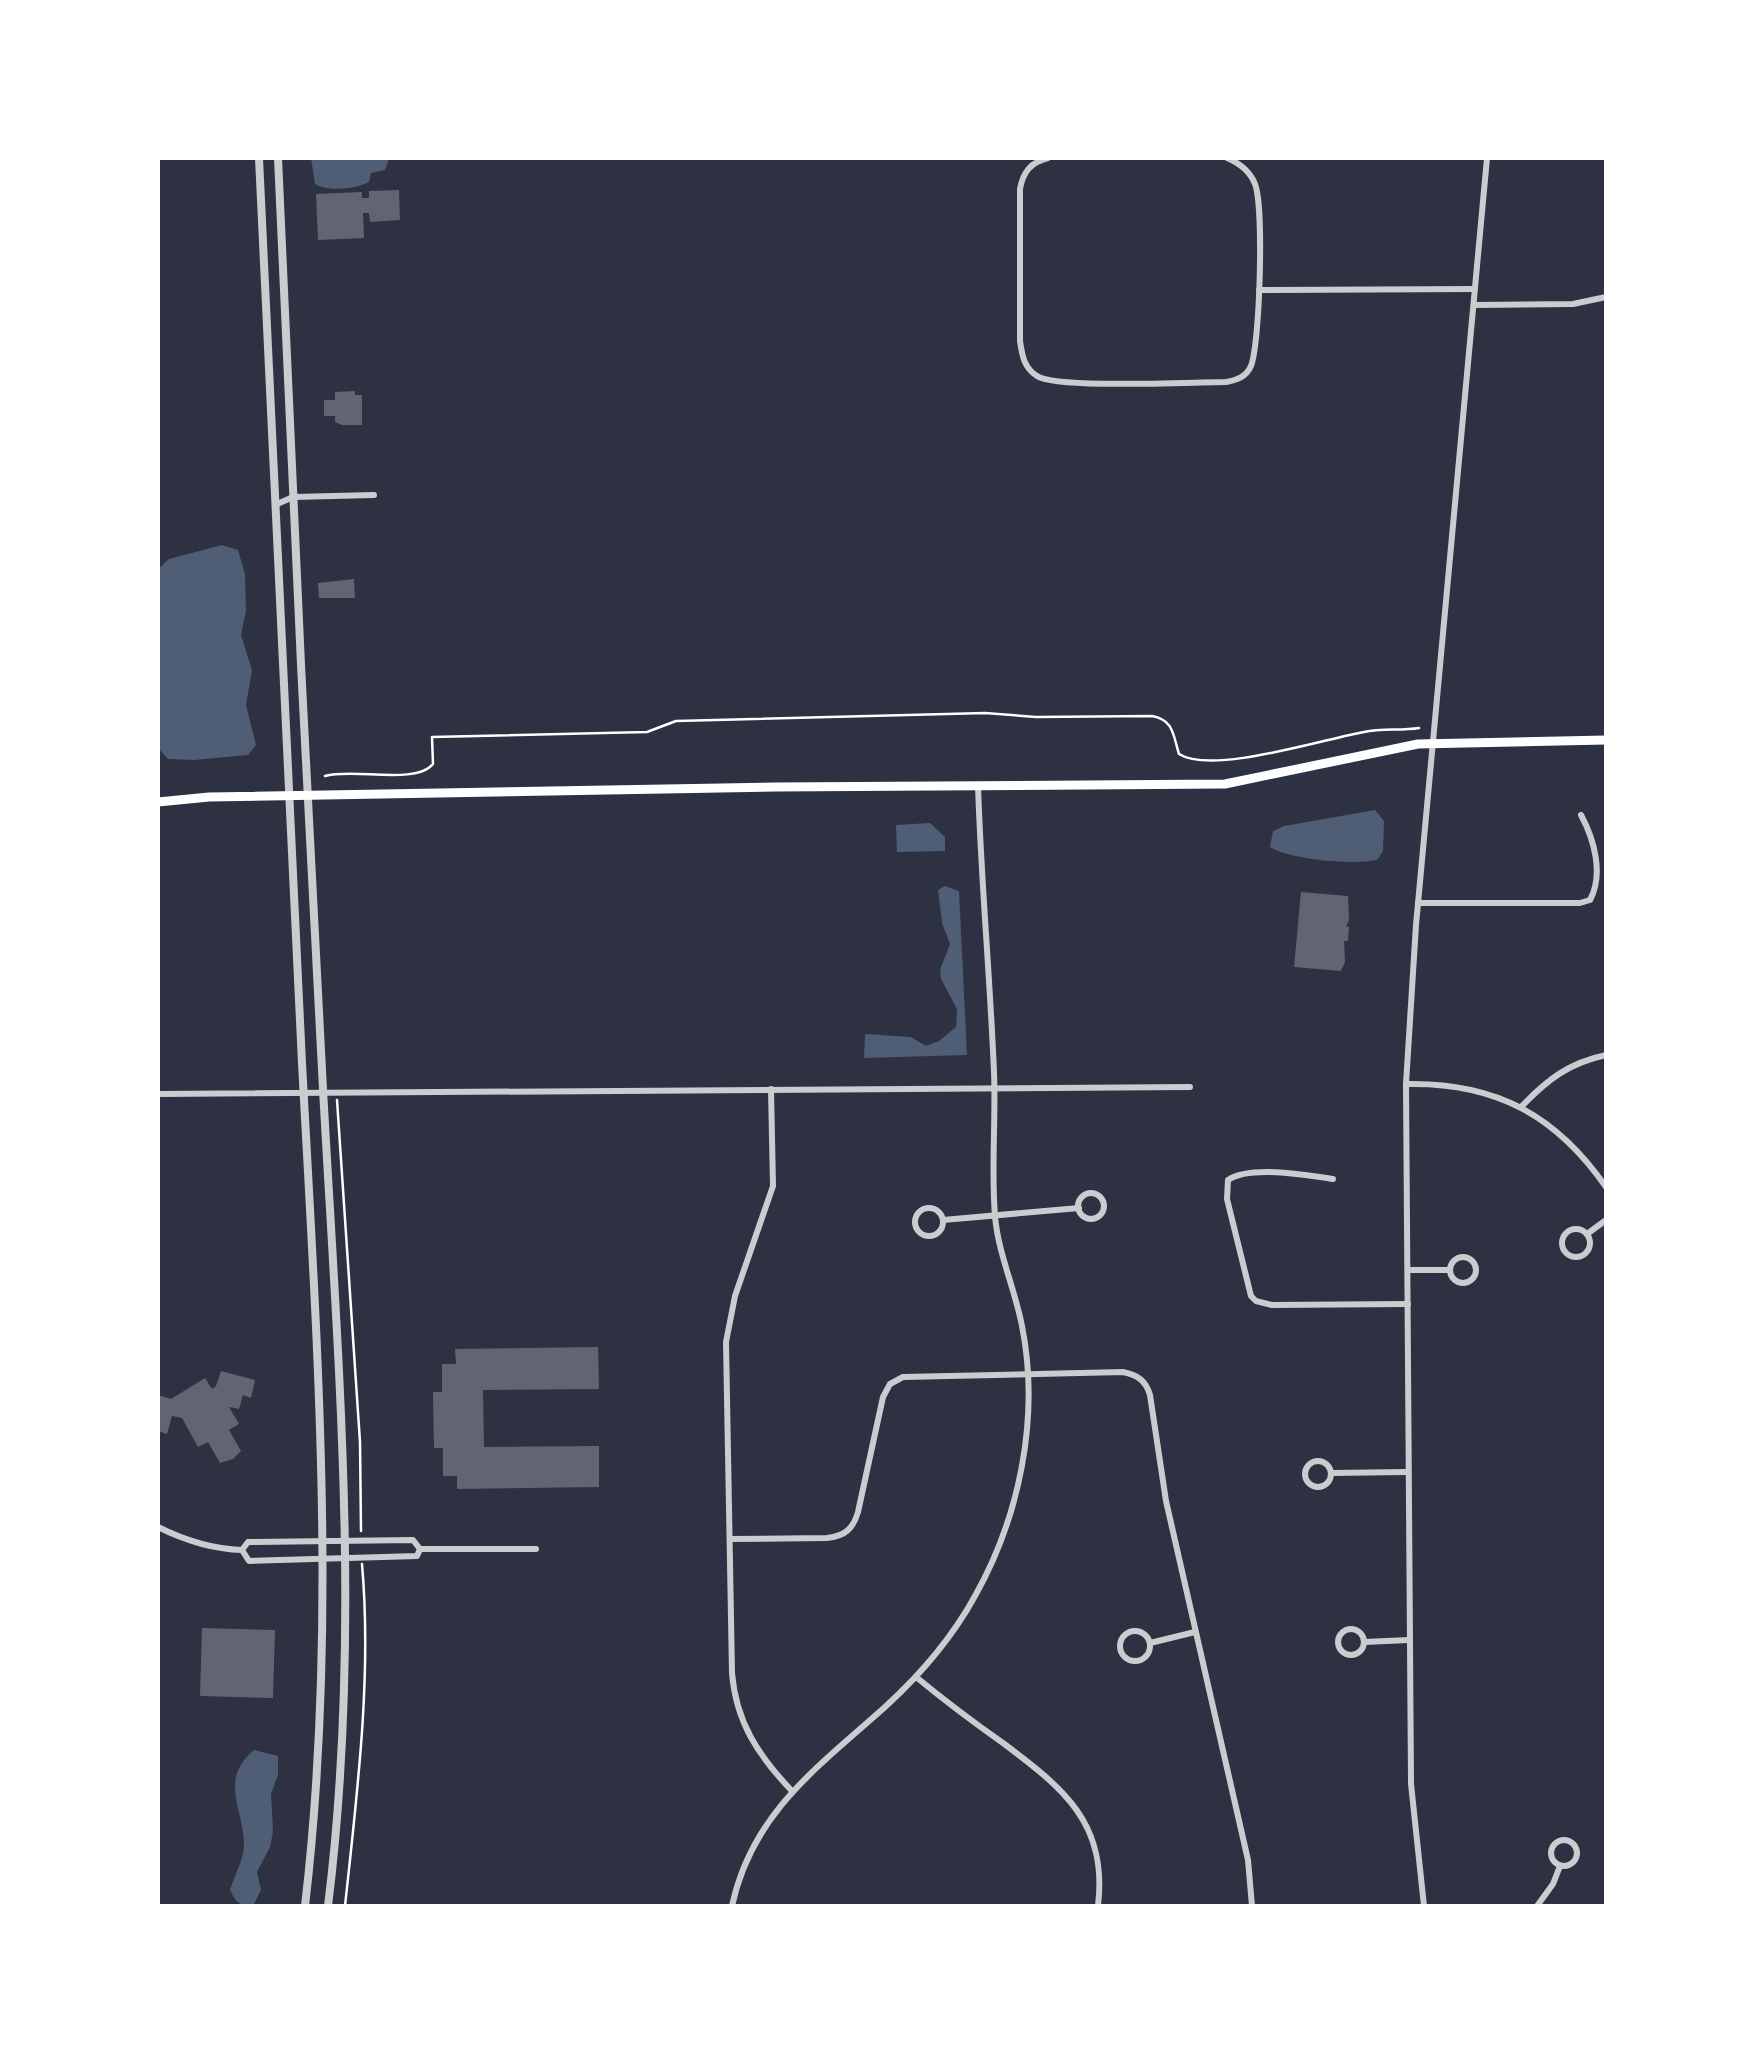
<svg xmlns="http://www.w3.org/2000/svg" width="1764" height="2064" viewBox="0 0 1764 2064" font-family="'PT Sans Narrow',sans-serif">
<rect width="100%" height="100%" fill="#2d3142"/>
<g fill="#4f5d75">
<path d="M311,158H394L389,159L385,170L371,173L369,182C355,189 329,192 315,184Z"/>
<path d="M222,545L238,550L245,574L246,611L241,635L252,670L246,705L256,745L248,755L194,760L168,759L158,748V569L169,559Z"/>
<path d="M1375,810L1384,821L1383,851L1377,860C1353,865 1291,860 1270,847L1273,831L1284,826Z"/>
<path d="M930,823L945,837V851L897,852L896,825Z"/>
<path d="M945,886L959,891L967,1055L864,1058L865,1034L911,1037L926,1046L939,1041L956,1027L957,1009L941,979L940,970L950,944L942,923L938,890Z"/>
<path d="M254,1750L278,1756V1775L271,1794L273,1832L270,1847L257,1872L261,1890L253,1906C240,1907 235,1901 230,1890C234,1877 244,1858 244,1845C244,1809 218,1780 254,1750Z"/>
</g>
<g fill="#626471">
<path d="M399,190L400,220L370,222L369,213H363L364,238L318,240L316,194L362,192V198H369V191Z"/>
<path d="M355,391V395H362V425H342L335,422V416H324V400H335V392Z"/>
<path d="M354,579L355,598H319L318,583Z"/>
<path d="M1301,892L1348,896L1349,920L1346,926L1349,927L1348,941H1344L1345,962L1341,971L1294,967Z"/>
<path d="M598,1347L599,1389L483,1390L484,1447L599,1446V1487L457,1489V1476H443V1448H434L433,1392H442V1364H456L455,1349Z"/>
<path d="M221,1371L255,1380L251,1398L243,1395L239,1409L229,1407L239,1424L229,1430L241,1451L233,1459L220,1463L208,1442L198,1447L182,1418L172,1416L167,1434L158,1431V1395L171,1399L205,1378L212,1389L216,1386Z"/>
<path d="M202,1628L275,1630L273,1698L200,1696Z"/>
</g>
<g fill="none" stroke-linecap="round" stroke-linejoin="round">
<g stroke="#fff" stroke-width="2.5">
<path d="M325,776C353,768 416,785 433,764L432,737L647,732L676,721L985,713L1036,717L1152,716C1174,720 1173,735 1179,754C1212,775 1324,739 1364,732C1382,728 1401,731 1419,728"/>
<path d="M337,1100L360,1442L361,1531"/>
<path d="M345,1906C357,1794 372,1677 362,1564"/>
</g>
<g stroke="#caccd0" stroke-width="6">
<path d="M1048,158C1031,162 1023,172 1020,189V341C1022,355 1024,368 1037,376C1056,389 1193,382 1226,382C1237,380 1246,377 1251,366C1260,343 1264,207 1255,184C1250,171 1239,163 1227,158"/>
<path d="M1259,290L1475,289"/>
<path d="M1474,305L1573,304L1606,297"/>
<path d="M275,505L293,497L374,495"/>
<path d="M1418,903H1580L1590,900C1604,874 1594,839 1581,815"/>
<path d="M1406,1084C1495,1082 1556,1115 1606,1187"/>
<path d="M771,1089L773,1186L735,1296L726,1342L732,1673C736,1722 758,1755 791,1790"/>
<path d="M158,1094L1190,1087"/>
<path d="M1522,1106C1548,1079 1569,1063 1606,1055"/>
<path d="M1333,1179C1307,1175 1250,1165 1228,1180L1227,1199L1251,1296L1256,1301L1272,1305L1408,1304"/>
<circle cx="1091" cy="1206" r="13"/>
<circle cx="929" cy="1222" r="14"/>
<path d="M943,1220L1079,1208"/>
<circle cx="1576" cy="1243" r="14"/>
<path d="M1587,1234L1606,1220"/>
<circle cx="1463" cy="1270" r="13"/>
<path d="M1408,1270H1450"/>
<circle cx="1318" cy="1474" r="13"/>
<path d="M1331,1473L1407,1472"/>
<path d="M158,1527C184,1540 212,1549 242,1550L248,1542L413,1540L420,1549"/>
<path d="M730,1539L827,1538C845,1536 853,1529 858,1512L883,1397L890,1384L903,1377L1123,1372C1138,1375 1146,1381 1150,1395L1166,1501L1248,1860L1252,1906"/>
<path d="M242,1550L249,1561L417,1556L420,1549H536"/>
<circle cx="1351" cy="1642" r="13"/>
<circle cx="1135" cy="1646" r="15"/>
<path d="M1364,1642L1409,1640"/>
<path d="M1150,1643L1195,1632"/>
<path d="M916,1677C944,1700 973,1722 1003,1743C1063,1788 1108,1823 1098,1906"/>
<circle cx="1564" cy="1853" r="13"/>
<path d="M732,1906C752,1813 818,1767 885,1707C920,1675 952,1638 975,1596C1020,1516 1040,1416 1022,1326C1015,1289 998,1253 995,1216C991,1168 996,1120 994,1072C990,976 981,881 978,785"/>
<path d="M1424,1906L1411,1784L1406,1084L1416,925L1487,158"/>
<path d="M1537,1906L1553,1884L1560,1866"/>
</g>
<g stroke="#caccd0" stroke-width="8">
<path d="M259,158C272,459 286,761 302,1063C317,1344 338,1626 305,1906"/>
<path d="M278,158C291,468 306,779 323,1089C338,1362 362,1634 328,1906"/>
</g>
<path stroke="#fff" stroke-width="9" d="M158,802L209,797L776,787L1225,784L1418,744L1606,740"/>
</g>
<rect width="1764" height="2064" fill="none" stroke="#ffffff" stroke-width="320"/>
</svg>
